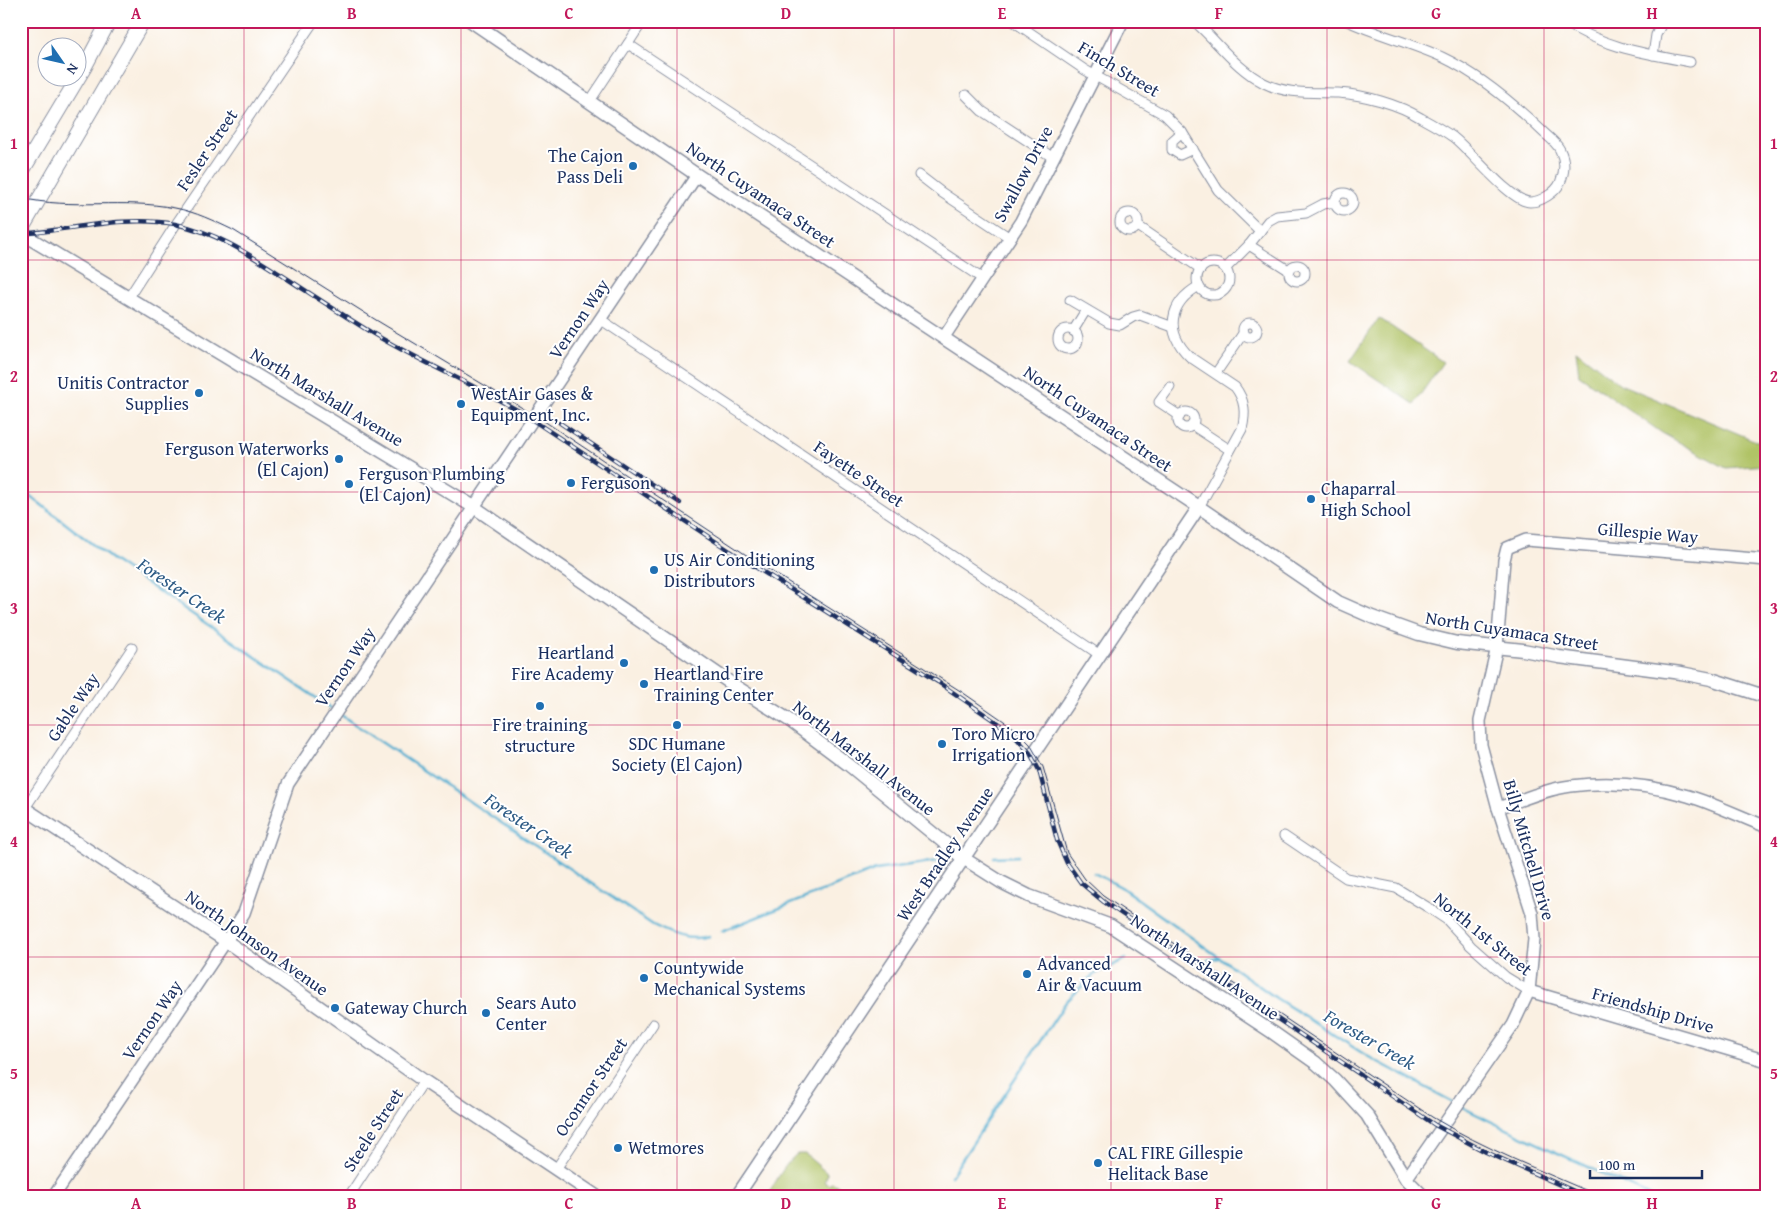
<svg xmlns="http://www.w3.org/2000/svg" width="1788" height="1217" viewBox="0 0 1788 1217" font-family="'Gentium Book Plus',serif">
<rect width="100%" height="100%" fill="#fff"/>
<filter id="ink" filterUnits="userSpaceOnUse"><feTurbulence type="fractalNoise" baseFrequency=".02" numOctaves="2"/><feDisplacementMap in="SourceGraphic" scale="10" xChannelSelector="R" yChannelSelector="G"/><feConvolveMatrix kernelMatrix="1 2 1 2 8 2 1 2 1" color-interpolation-filters="sRGB"/></filter>
<filter id="wash" filterUnits="userSpaceOnUse"><feTurbulence type="fractalNoise" baseFrequency=".0096" numOctaves="4" result="noise"/><feDisplacementMap in="SourceGraphic" scale="20" xChannelSelector="R" yChannelSelector="G"/><feGaussianBlur stdDeviation="1.12" result="paint"/><feColorMatrix in="noise" values="0 0 0 0 0 0 0 0 0 0 0 0 0 0 0 0 0 1.4 0 .05"/><feComposite in="paint" operator="in"/></filter>
<g filter="url(#wash)">
<rect width="100%" height="100%" fill="#faf0e2"/>
<g fill="#b0c366" stroke="#667962">
<path d="M1379,318L1443,362L1414,404L1350,361Z"/>
<path d="M1576,350L1620,384L1756,441L1767,440V465L1726,468L1662,433L1579,375Z"/>
<path d="M797,1154H805L828,1174L824,1182L830,1185L832,1182L844,1190L846,1196H767C776,1182 784,1164 797,1154Z"/>
</g>
<g fill="none" stroke-linecap="round" stroke-linejoin="round">
<g stroke="#53afd1" stroke-width="2.5">
<path d="M21,489L114,561L331,708"/>
<path d="M341,715L653,925C671,934 689,942 709,936"/>
<path d="M994,857L1018,856"/>
<path d="M1094,873L1121,887L1276,998L1367,1056L1455,1103"/>
<path d="M722,931L876,870L937,861"/>
<path d="M1208,960L1219,958"/>
<path d="M1460,1106C1522,1138 1587,1165 1650,1196"/>
<path d="M951,1176L1066,1002L1093,975L1126,959"/>
</g>
</g>
</g>
<g filter="url(#ink)">
<g fill="none" stroke-linecap="round" stroke-linejoin="round">
<defs>
<g id="minor">
<path d="M1013,21L1085,70L1165,115L1182,132L1218,190L1260,231"/>
<path d="M1194,21C1218,42 1236,69 1264,83C1287,95 1314,92 1338,93C1365,95 1398,104 1421,118C1432,124 1443,130 1453,137C1471,151 1511,202 1530,202C1541,202 1556,192 1560,183C1565,172 1565,160 1560,150C1556,142 1548,137 1542,131C1514,104 1478,74 1442,57C1411,43 1378,35 1347,21"/>
<path d="M1564,21C1601,47 1647,54 1690,62"/>
<path d="M628,44L983,279"/>
<path d="M1653,55L1656,35L1663,21"/>
<path d="M966,95L982,111L1052,157"/>
<path d="M590,101L643,21"/>
<path d="M1182,132L1172,141V150L1180,155L1193,149"/>
<path d="M919,175L941,192L1010,238"/>
<circle cx="1344" cy="202" r="9"/>
<circle cx="1129" cy="222" r="9"/>
<path d="M1138,226L1201,269"/>
<path d="M1249,245L1290,271"/>
<circle cx="1213" cy="279" r="16"/>
<circle cx="1297" cy="273" r="8"/>
<path d="M1226,268L1249,245L1268,221L1277,216L1306,213L1323,204L1335,202"/>
<path d="M129,297L176,224L314,21"/>
<path d="M1070,300L1109,323L1120,325L1133,317L1140,315L1173,327"/>
<path d="M600,319L1100,655"/>
<circle cx="1250" cy="330" r="7"/>
<circle cx="1068" cy="339" r="10"/>
<path d="M1073,331L1086,310"/>
<path d="M1216,373L1244,332"/>
<path d="M1170,387L1159,402L1180,416"/>
<circle cx="1186" cy="420" r="8"/>
<path d="M1192,425L1230,450"/>
<path d="M1199,507L1242,429C1246,413 1245,400 1235,387L1190,357C1164,332 1169,303 1199,286"/>
<path d="M25,808L132,648"/>
<path d="M1284,836L1346,878L1396,888L1429,908L1447,920L1471,946L1506,977L1529,991"/>
<path d="M556,1169L653,1024"/>
<path d="M349,1196L424,1081"/>
</g>
<g id="tertiary">
<path d="M944,337L1021,221L1123,21"/>
<path d="M1498,808C1522,800 1546,789 1571,786C1610,781 1651,785 1688,796C1715,804 1741,817 1767,827"/>
<path d="M1529,991L1767,1061"/>
<path d="M1406,1179L1513,1025L1529,991L1534,939L1532,913L1498,808L1481,745L1480,721L1497,647L1504,560L1507,548L1526,540L1767,560"/>
<path d="M54,1196L226,941L244,913L288,784L697,175"/>
</g>
<g id="secondary">
<path d="M471,21L697,175L1199,507L1338,602L1372,617L1419,634L1457,643L1523,650L1559,657L1681,673L1711,679L1767,697"/>
<path d="M21,233L474,507L735,686L789,720L849,765L963,858L1001,882L1029,896L1111,926L1272,1032L1316,1063L1335,1080L1367,1115L1406,1179L1423,1196"/>
<path d="M21,806L226,941L424,1081L596,1196"/>
<path d="M737,1196L1199,507"/>
</g>
<g id="primary">
<path d="M21,173L84,68L109,21"/>
<path d="M21,230L143,21"/>
</g>
</defs>
<use href="#minor" stroke="#8a90a0" stroke-width="11"/>
<use href="#tertiary" stroke="#8a90a0" stroke-width="14"/>
<use href="#secondary" stroke="#8a90a0" stroke-width="15"/>
<use href="#primary" stroke="#8a90a0" stroke-width="16"/>
<use href="#minor" stroke="#fff" stroke-width="9"/>
<use href="#tertiary" stroke="#fff" stroke-width="11"/>
<use href="#secondary" stroke="#fff" stroke-width="12"/>
<use href="#primary" stroke="#fff" stroke-width="14"/>
<path stroke="#1b2f5e" stroke-width="1" d="M21,198C72,210 124,198 175,208C196,212 214,221 233,230L376,320L544,421L766,568L962,692L1014,728L1030,744L1043,767L1067,853L1085,879L1103,896L1432,1117C1485,1149 1542,1171 1599,1196"/>
<defs>
<g id="rail">
<path d="M21,234C72,230 124,215 175,224C215,232 247,253 280,274C311,294 341,314 372,333C421,362 473,384 522,413L730,551L938,682L1012,733L1030,753L1039,770L1057,840L1067,863L1081,883L1104,902L1435,1125L1486,1152L1585,1196"/>
<path d="M560,423L680,503"/>
</g>
</defs>
<use href="#rail" stroke="#1b2f5e" stroke-width="4.5"/>
<use href="#rail" stroke="#fff" stroke-width="2.5" stroke-dasharray="8" stroke-linecap="butt"/>
</g>
</g>
<path fill="none" stroke="#c2185b" stroke-width="1" stroke-opacity="0.55" d="M244,21V1196M461,21V1196M677,21V1196M894,21V1196M1111,21V1196M1327,21V1196M1544,21V1196M21,260H1767M21,492H1767M21,725H1767M21,957H1767"/>
<g fill="#1f6fb2" stroke="#fff" stroke-width="2">
<circle cx="633" cy="166" r="5"/>
<circle cx="199" cy="393" r="5"/>
<circle cx="461" cy="404" r="5"/>
<circle cx="339" cy="459" r="5"/>
<circle cx="571" cy="483" r="5"/>
<circle cx="349" cy="484" r="5"/>
<circle cx="1311" cy="499" r="5"/>
<circle cx="654" cy="570" r="5"/>
<circle cx="624" cy="663" r="5"/>
<circle cx="644" cy="684" r="5"/>
<circle cx="540" cy="706" r="5"/>
<circle cx="677" cy="725" r="5"/>
<circle cx="942" cy="744" r="5"/>
<circle cx="1027" cy="974" r="5"/>
<circle cx="644" cy="978" r="5"/>
<circle cx="335" cy="1008" r="5"/>
<circle cx="486" cy="1013" r="5"/>
<circle cx="618" cy="1148" r="5"/>
<circle cx="1098" cy="1163" r="5"/>
</g>
<g text-anchor="middle" stroke-width="4" stroke-linejoin="round" paint-order="stroke">
<g font-size="18" fill="#1b2f5e" stroke="#fff">
<text transform="translate(1119 69) rotate(31)" y="6">Finch Street</text>
<text transform="translate(207 150) rotate(-56)" y="6">Fesler Street</text>
<text transform="translate(1023 174) rotate(-62)" y="6">Swallow Drive</text>
<text transform="translate(761 195) rotate(34)" y="6">North Cuyamaca Street</text>
<text transform="translate(579 319) rotate(-56)" y="6">Vernon Way</text>
<text transform="translate(327 397) rotate(31)" y="6">North Marshall Avenue</text>
<text transform="translate(1098 419) rotate(34)" y="6">North Cuyamaca Street</text>
<text transform="translate(859 474) rotate(34)" y="6">Fayette Street</text>
<text transform="translate(1648 533) rotate(5)" y="6">Gillespie Way</text>
<text transform="translate(1512 631) rotate(9)" y="6">North Cuyamaca Street</text>
<text transform="translate(345 667) rotate(-56)" y="6">Vernon Way</text>
<text transform="translate(73 707) rotate(-56)" y="6">Gable Way</text>
<text transform="translate(864 758) rotate(38)" y="6">North Marshall Avenue</text>
<text transform="translate(1529 850) rotate(74)" y="6">Billy Mitchell Drive</text>
<text transform="translate(945 854) rotate(-56)" y="6">West Bradley Avenue</text>
<text transform="translate(1483 934) rotate(39)" y="6">North 1st Street</text>
<text transform="translate(257 943) rotate(35)" y="6">North Johnson Avenue</text>
<text transform="translate(1205 967) rotate(34)" y="6">North Marshall Avenue</text>
<text transform="translate(1653 1010) rotate(16)" y="6">Friendship Drive</text>
<text transform="translate(152 1020) rotate(-56)" y="6">Vernon Way</text>
<text transform="translate(591 1087) rotate(-56)" y="6">Oconnor Street</text>
<text transform="translate(373 1130) rotate(-57)" y="6">Steele Street</text>
</g>
<g font-size="18" fill="#1b2f5e" stroke="#fff" text-anchor="start">
<text x="623" y="162" text-anchor="end">The Cajon<tspan x="623" dy="21">Pass Deli</tspan></text>
<text x="189" y="389" text-anchor="end">Unitis Contractor<tspan x="189" dy="21">Supplies</tspan></text>
<text x="471" y="400">WestAir Gases &amp;<tspan x="471" dy="21">Equipment, Inc.</tspan></text>
<text x="329" y="455" text-anchor="end">Ferguson Waterworks<tspan x="329" dy="21">(El Cajon)</tspan></text>
<text x="359" y="480">Ferguson Plumbing<tspan x="359" dy="21">(El Cajon)</tspan></text>
<text x="581" y="489">Ferguson</text>
<text x="1321" y="495">Chaparral<tspan x="1321" dy="21">High School</tspan></text>
<text x="664" y="566">US Air Conditioning<tspan x="664" dy="21">Distributors</tspan></text>
<text x="614" y="659" text-anchor="end">Heartland<tspan x="614" dy="21">Fire Academy</tspan></text>
<text x="654" y="680">Heartland Fire<tspan x="654" dy="21">Training Center</tspan></text>
<text x="540" y="731" text-anchor="middle">Fire training<tspan x="540" dy="21">structure</tspan></text>
<text x="952" y="740">Toro Micro<tspan x="952" dy="21">Irrigation</tspan></text>
<text x="677" y="750" text-anchor="middle">SDC Humane<tspan x="677" dy="21">Society (El Cajon)</tspan></text>
<text x="1037" y="970">Advanced<tspan x="1037" dy="21">Air &amp; Vacuum</tspan></text>
<text x="654" y="974">Countywide<tspan x="654" dy="21">Mechanical Systems</tspan></text>
<text x="496" y="1009">Sears Auto<tspan x="496" dy="21">Center</tspan></text>
<text x="345" y="1014">Gateway Church</text>
<text x="628" y="1154">Wetmores</text>
<text x="1108" y="1159">CAL FIRE Gillespie<tspan x="1108" dy="21">Helitack Base</tspan></text>
</g>
<g font-size="19" font-style="italic" fill="#2f5c86" stroke="#fff">
<text transform="translate(182 590) rotate(34)" y="7">Forester Creek</text>
<text transform="translate(529 825) rotate(34)" y="7">Forester Creek</text>
<text transform="translate(1370 1039) rotate(30)" y="7">Forester Creek</text>
</g>
</g>
<rect width="1788" height="1217" fill="none" stroke="#fff" stroke-width="55"/>
<g transform="translate(62 62) rotate(124)"><circle r="24" fill="#ffffff" stroke="#a4acbf"/>
<path d="M0-4L9 19L0 12L-9 19Z" fill="#1f6fb2"/>
<text y="-8" font-size="14" font-weight="bold" text-anchor="middle" fill="#1b2f5e">N</text>
</g>
<path d="M1590 1170v8h112v-8" fill="none" stroke="#1b2f5e" stroke-width="2.5"/>
<text x="1598" y="1170" font-size="15" fill="#1b2f5e" stroke="#ffffff" stroke-width="4" paint-order="stroke">100 m</text>
<rect x="28" y="28" width="1732" height="1162" fill="none" stroke="#c2185b" stroke-width="2"/>
<g font-size="16" text-anchor="middle" font-weight="bold" fill="#c2185b">
<text x="136" y="19">A</text>
<text x="352" y="19">B</text>
<text x="569" y="19">C</text>
<text x="786" y="19">D</text>
<text x="1002" y="19">E</text>
<text x="1219" y="19">F</text>
<text x="1436" y="19">G</text>
<text x="1652" y="19">H</text>
<text x="14" y="149">1</text>
<text x="1774" y="149">1</text>
<text x="14" y="382">2</text>
<text x="1774" y="382">2</text>
<text x="14" y="614">3</text>
<text x="1774" y="614">3</text>
<text x="14" y="847">4</text>
<text x="1774" y="847">4</text>
<text x="14" y="1079">5</text>
<text x="1774" y="1079">5</text>
<text x="136" y="1209">A</text>
<text x="352" y="1209">B</text>
<text x="569" y="1209">C</text>
<text x="786" y="1209">D</text>
<text x="1002" y="1209">E</text>
<text x="1219" y="1209">F</text>
<text x="1436" y="1209">G</text>
<text x="1652" y="1209">H</text>
</g>
</svg>
